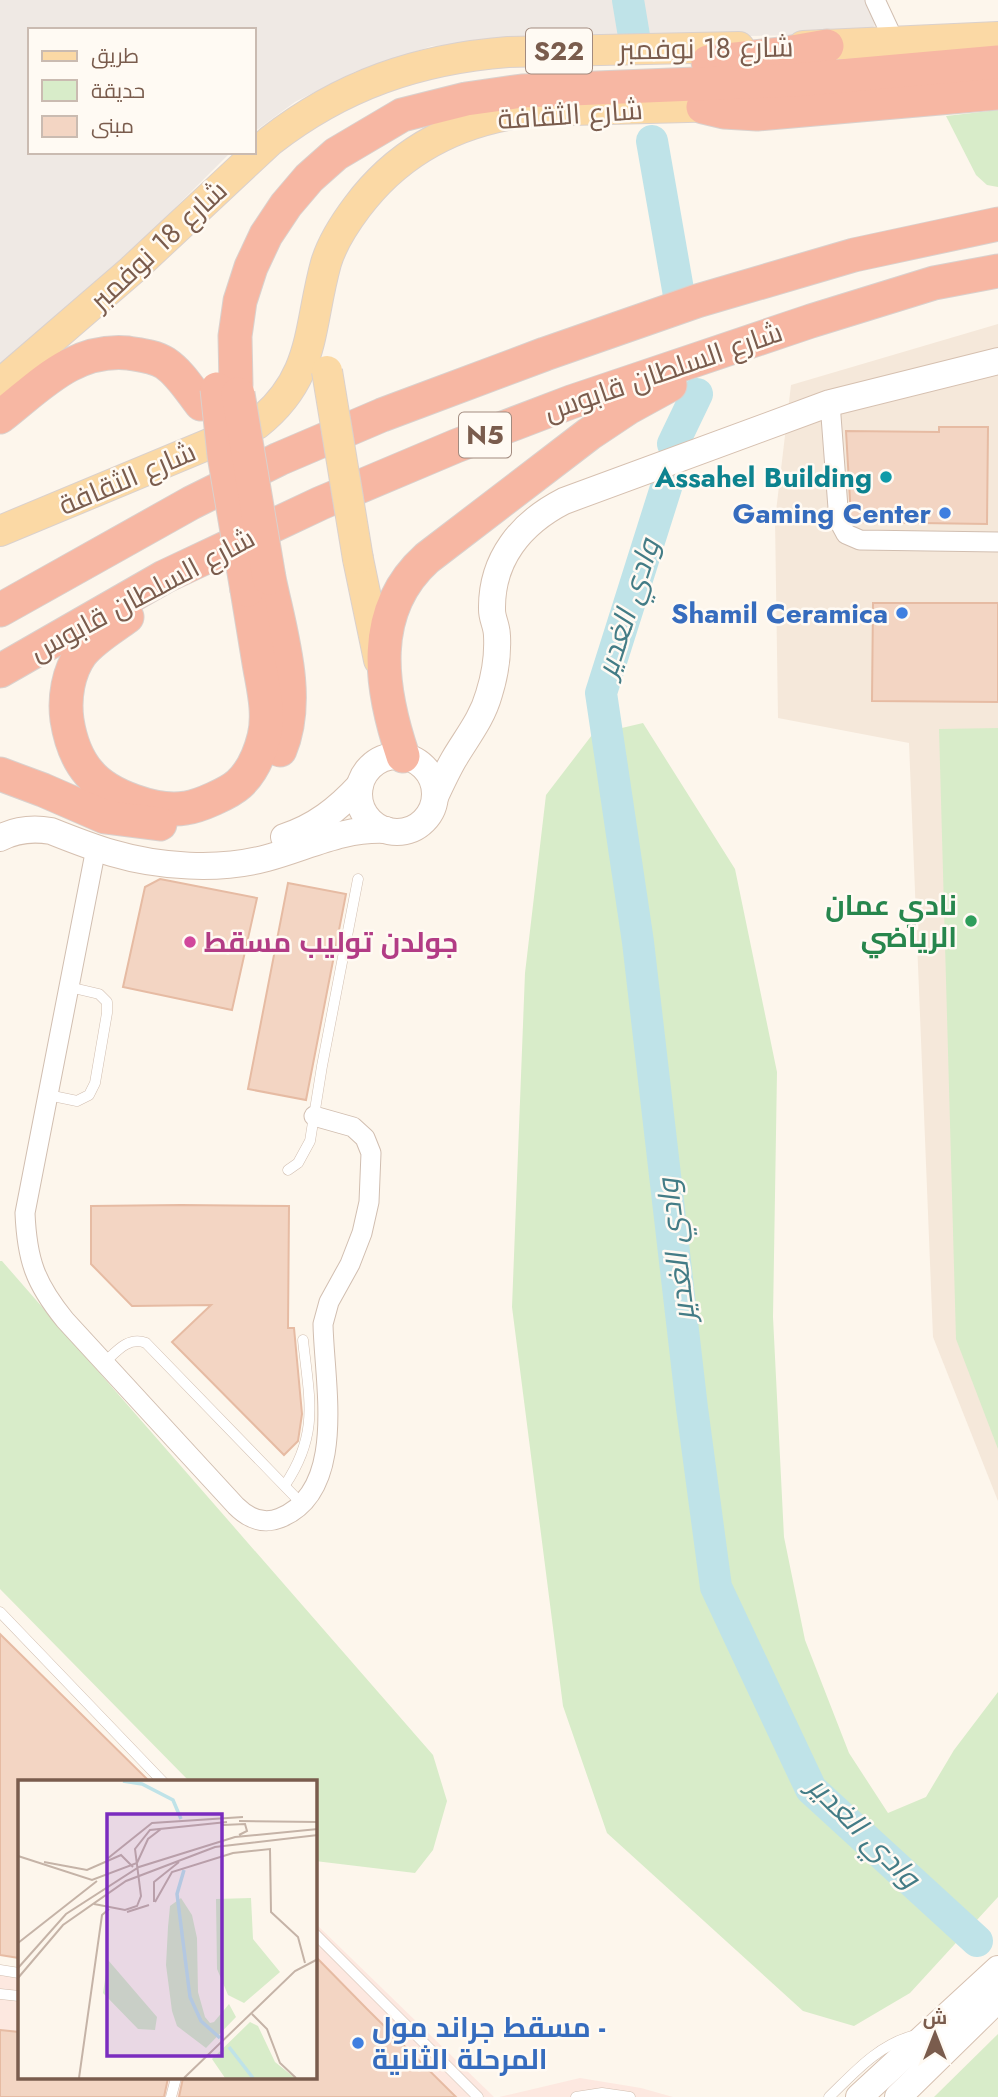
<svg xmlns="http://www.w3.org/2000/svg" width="998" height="2097" viewBox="0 0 998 2097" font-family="Jost,Cairo,sans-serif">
<rect width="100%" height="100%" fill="#fdf6ec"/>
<path fill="#f5e8da" d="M998,324V1501L933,1337L909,743L778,718L775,520L791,385Z"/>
<g fill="#fde8e0">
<path d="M315,1923L494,2097H0V1966L19,1969V2078H315Z"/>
<path d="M580,2078L641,2088L673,2097H499Z"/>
</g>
<path fill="#efe9e4" d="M0,0H868L875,25L866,34L510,40L432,46L354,72L295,102L254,132V30H30V152H231L54,329L0,376Z"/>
<g fill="#d8ecc9">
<path d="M998,110V187L987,185L976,175L946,116Z"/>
<path d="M643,723L735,869L777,1072L773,1317L784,1537L805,1640L849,1753L888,1813L926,1797L954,1750L998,1692V1897L910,1993L854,2026L803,2011L607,1833L563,1706L512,1307L525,973L546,795L592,735Z"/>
<path d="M998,728V1449L956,1339L939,729Z"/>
<path d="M0,1261H2L433,1755L447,1801L433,1850L415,1873L315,1861V1782H190L0,1589Z"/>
<path d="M998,2034V2097H934Z"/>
</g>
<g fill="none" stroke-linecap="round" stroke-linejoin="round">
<g stroke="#bfe3e8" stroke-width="32">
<path d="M628,0L635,42"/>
<path d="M652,141L680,301"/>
<path d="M673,444L697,394"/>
<path d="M669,478L601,693L638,942L692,1408L716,1587L811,1789L977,1941"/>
</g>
</g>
<g fill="#f3d5c3" stroke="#e6bba3" stroke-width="2">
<path d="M939,427H988L987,524L853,522L851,517L846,431L939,432Z"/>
<path d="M873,603H998V702L872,701Z"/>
<path d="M160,879L257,898L232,1010L123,987L145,887Z"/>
<path d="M288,883L346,894L306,1100L248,1089Z"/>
<path d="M181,1205L289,1206L288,1328H294L302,1414L298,1441L284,1455L172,1342L211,1305L132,1306L91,1264V1206Z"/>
<path d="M0,1634L150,1782H19V1958L0,1955Z"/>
<path d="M315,1956L367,2009L456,2097H179L183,2078H315Z"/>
<path d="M0,2030L19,2032V2078H168L164,2097H0Z"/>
</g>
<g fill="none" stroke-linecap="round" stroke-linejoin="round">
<defs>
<g id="lane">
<path d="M48,1095L77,1101L89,1095L95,1083L107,1013V1002L99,994L69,987"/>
<path d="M288,1170L298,1163L310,1141L322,1066L358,879"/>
<path d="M104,1363C116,1352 128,1336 146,1343L302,1504"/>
<path d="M285,1485C320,1433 309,1398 303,1340"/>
<path d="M0,1612L163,1782"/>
<path d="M315,1934L478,2097"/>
<path d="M0,1970L19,1973"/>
<path d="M0,1994L19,1996"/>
<path d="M171,2097L176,2078"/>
<path d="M576,2097L602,2093L630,2097"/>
<path d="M829,2097C854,2073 877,2046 912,2036"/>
</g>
<g id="street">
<path d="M875,0L895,43"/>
<path d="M830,403L839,521L846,534L860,540L998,542"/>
<path d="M96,848L25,1213C27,1260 35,1283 65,1320L236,1506C248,1518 263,1525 280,1518C348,1491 324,1382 323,1324L329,1302L350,1264L362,1233L369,1202L371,1153L365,1138L353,1127L314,1116"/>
</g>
<g id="secondary">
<circle cx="397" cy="794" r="38"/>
<path d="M435,797C441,784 447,771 454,759C467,737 482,719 489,694C495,675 498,655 497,636C497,626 492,619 492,610C491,559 521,523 564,501L830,403L998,361"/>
<path d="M284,837C315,827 338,809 360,785"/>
<path d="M0,838C17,829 33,828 51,831C71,839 91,847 112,853C159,867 219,871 267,858C308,847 342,828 386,830"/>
<path d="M859,2097L998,1969"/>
<path d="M898,2097L998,1999"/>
</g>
<g id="primary">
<path d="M803,46L998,37"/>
<path d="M0,384L132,270L270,141C342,85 418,59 508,52L739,47"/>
<path d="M0,531L257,424C316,377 308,328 326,263C332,243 345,223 357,207C401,148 461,119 533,111L726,106"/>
<path d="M358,559L379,660"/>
</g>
<g id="highway">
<path d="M708,62L781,54L827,46"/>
<path d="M703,107L724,112L757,114L998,93"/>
<path d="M236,385L235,336L240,301L251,267L266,235L286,205L309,178L336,154L402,115L466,99L522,91L795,80L998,62"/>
<path d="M0,417C40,386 73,348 128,353C140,355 154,356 165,363C180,373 190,390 201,404"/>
<path d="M269,578C280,631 302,698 280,750"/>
<path d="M0,610L191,503L279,459L382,415L545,354L697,301L854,255L998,224"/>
<path d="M127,617C112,628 93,639 81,654C68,672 64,698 67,720C70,739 76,758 89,773C108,796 157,813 186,808C200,806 229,793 239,784C252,772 260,753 264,737C270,713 263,687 259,663C255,639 251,614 247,590"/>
<path d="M0,671L164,577L321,503L456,446L571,402L811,321L934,283L998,271"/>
<path d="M403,756C380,688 368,611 427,558L589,434L628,408L670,385"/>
<path d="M0,774L43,790L105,817L160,824"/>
</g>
</defs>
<use href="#lane" stroke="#d1beb0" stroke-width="11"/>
<use href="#street" stroke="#d1beb0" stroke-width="21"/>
<use href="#secondary" stroke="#d6c0b0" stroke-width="28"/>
<use href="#primary" stroke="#dad1cd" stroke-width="32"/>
<use href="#highway" stroke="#dad1cd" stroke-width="35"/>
<use href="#lane" stroke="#fff" stroke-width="10"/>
<use href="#street" stroke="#fff" stroke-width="19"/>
<use href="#secondary" stroke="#fff" stroke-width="26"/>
<use href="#primary" stroke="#fbd9a5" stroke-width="30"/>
<use href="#highway" stroke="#f7b7a3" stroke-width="33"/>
<defs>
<path id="primary-bridge" d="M327,371L358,559"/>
<g id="highway-bridge">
<path d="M217,389L224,455L247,590"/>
<path d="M238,394L269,578"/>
</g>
</defs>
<use href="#primary-bridge" stroke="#dad1cd" stroke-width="32" stroke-linecap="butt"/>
<use href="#highway-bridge" stroke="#dad1cd" stroke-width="35" stroke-linecap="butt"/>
<use href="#primary-bridge" stroke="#fbd9a5" stroke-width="30"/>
<use href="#highway-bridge" stroke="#f7b7a3" stroke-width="33"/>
</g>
<circle fill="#0f9aa8" stroke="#fffaf3" stroke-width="2.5" cx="886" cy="477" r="7"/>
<g fill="#3f7fe0" stroke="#fffaf3" stroke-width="2.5">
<circle cx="945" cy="513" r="7"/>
<circle cx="902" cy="613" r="7"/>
<circle cx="358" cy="2043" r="7"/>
</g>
<circle fill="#2e9e5b" stroke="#fffaf3" stroke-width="2.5" cx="971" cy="921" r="7"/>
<circle fill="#d1479c" stroke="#fffaf3" stroke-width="2.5" cx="190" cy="942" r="7"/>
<g text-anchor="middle" stroke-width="5" stroke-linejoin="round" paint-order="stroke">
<g fill="#fffaf3" stroke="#a28b7f" stroke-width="2">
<rect x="526" y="28.5" width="66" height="45" rx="5"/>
<rect x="459" y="412.5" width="52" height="45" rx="5"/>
</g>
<g font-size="26" font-weight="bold" fill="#7a5c4d">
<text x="559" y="60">S22</text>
<text x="485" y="444">N5</text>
</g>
<g font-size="28" fill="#7a5c4d" stroke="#fffaf3">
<text transform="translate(706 48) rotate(-1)" y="10">شارع 18 نوفمبر</text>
<text transform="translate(570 114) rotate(-4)" y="10">شارع الثقافة</text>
<text transform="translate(158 245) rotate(-43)" y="10">شارع 18 نوفمبر</text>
<text transform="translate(663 371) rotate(-19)" y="10">شارع السلطان قابوس</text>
<text transform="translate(127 478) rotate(-23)" y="10">شارع الثقافة</text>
<text transform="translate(142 594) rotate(-28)" y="10">شارع السلطان قابوس</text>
</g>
<g font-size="28" font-weight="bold" fill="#0d838f" stroke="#fffaf3" text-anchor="end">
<text x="872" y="487">Assahel Building</text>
</g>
<g font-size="28" font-weight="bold" fill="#366cbe" stroke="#fffaf3" text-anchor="end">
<text x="931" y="523">Gaming Center</text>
<text x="888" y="623">Shamil Ceramica</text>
<text x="372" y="2037" text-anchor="start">مسقط جراند مول -<tspan x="372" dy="32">المرحلة الثانية</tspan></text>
</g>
<g font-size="28" font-weight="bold" fill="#27864d" stroke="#fffaf3" text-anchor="end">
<text x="957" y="915">نادي عمان<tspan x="957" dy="32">الرياضي</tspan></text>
</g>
<g font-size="28" font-weight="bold" fill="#b23c85" stroke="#fffaf3" text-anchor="start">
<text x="204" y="952">جولدن توليب مسقط</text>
</g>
<g font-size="30" font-style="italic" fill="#437c86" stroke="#fffaf3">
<text transform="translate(628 608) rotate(-72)" y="10">وادي الغدير</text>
<text transform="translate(676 1250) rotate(-97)" y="10">وادي الغدير</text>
<text transform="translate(864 1832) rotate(45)" y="10">وادي الغدير</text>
</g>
</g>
<g transform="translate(18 1780)">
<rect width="299" height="299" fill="#fdf6ec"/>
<path d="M163,118L174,135L179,158L180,212L187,237L192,243L196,242L211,224L218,237L188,268L159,246L154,231L148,185L150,147L152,126ZM233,118L235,159L262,192L226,223L210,215L199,189L198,119ZM90,180L139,237L137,250L120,249L85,213ZM232,242L240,246L257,282L277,298H207L194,279Z" fill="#d8ecc9"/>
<path fill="none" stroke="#bfe3e8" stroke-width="3.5" d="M105,1L124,4L155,20L163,39M166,90L159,114L172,217L183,241L202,258M211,267L235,298"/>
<path fill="none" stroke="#c5b3a7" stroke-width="2" d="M221,41L300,42M205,45L227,44L229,51L221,55M0,76L74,100L119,83L130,59L143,49M89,79L134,43L225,37M26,82L69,90L103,75L115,87M136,122V102L161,82M137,122L154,92L215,73L252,69L253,132L280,157L287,183M76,124L107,130L119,126L123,116L117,69L132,50L209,42M109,132L131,125M0,163L79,101M0,188L48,134L121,87L217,57L300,49M0,198L45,145L108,101L197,67L300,55M234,234L249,249L262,283L278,298M61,298L84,135L91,129M166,298L277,191L300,179"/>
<path fill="#7b2cbf" fill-opacity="0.15" stroke="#7b2cbf" stroke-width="3.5" d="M89,34H204V276H89Z"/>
<rect width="299" height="299" fill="none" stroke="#7a5c4d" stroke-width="3.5"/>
</g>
<rect x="28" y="28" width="228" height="126" fill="#fffaf3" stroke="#cabbb1" stroke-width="2"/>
<rect x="42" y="51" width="35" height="10" fill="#fbd9a5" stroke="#cabbb1" stroke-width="2"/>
<text x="91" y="63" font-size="21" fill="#7a5c4d">طريق</text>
<rect x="42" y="80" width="35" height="21" fill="#d8ecc9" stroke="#cabbb1" stroke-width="2"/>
<text x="91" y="98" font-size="21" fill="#7a5c4d">حديقة</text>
<rect x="42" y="116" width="35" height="21" fill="#f3d5c3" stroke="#cabbb1" stroke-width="2"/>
<text x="91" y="133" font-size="21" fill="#7a5c4d">مبنى</text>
<g transform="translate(935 2034)" stroke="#fffaf3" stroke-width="5" paint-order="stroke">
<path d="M0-5L12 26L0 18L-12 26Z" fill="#7a5c4d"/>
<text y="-10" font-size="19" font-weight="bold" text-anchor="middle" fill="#7a5c4d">ش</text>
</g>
</svg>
